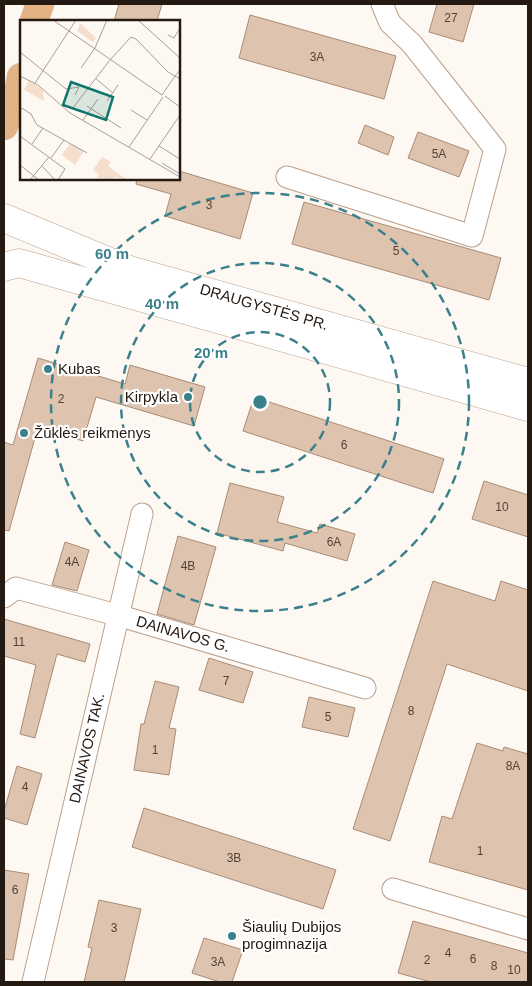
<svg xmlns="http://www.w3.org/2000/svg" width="532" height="986" viewBox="0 0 532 986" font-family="Helvetica,sans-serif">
<rect width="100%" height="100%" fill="#fef8f3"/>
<g fill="#dec3af" stroke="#a88c76">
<path d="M119,4H162L157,21H114Z"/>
<path d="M437,4H474L463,42L429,32Z"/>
<path d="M250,15L396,56L384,99L239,58Z"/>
<path d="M365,125L394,137L388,155L358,143Z"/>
<path d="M418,132L469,151L459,177L408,158Z"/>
<path d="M179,171L253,193L240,239L165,216L171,194L136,184L137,179H179Z"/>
<path d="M304,202L501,258L489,300L292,244Z"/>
<path d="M38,358L125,384L130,365L205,387L194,426L96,397L83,441L38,427L9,531L4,530V442L13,445Z"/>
<path d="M254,397L444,459L433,493L243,431Z"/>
<path d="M484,481L528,495V537L472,519Z"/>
<path d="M230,483L284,497L277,522L317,533L320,524L355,534L347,561L285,543L283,551L217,533Z"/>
<path d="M178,536L216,547L194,625L157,614Z"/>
<path d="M65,542L89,550L77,591L52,585Z"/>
<path d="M433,581L495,601L501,581L528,590V691L447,664L390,841L353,829Z"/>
<path d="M4,619L90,644L85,662L57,654L35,738L20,734L36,665L4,656Z"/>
<path d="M209,658L253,672L243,703L199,690Z"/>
<path d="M155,681L179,687L169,728L176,729L169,775L134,770L141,724H144Z"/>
<path d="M309,697L355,708L348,737L302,727Z"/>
<path d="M477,743L503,751L504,747L528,754V890L429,862L442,816L452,819Z"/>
<path d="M17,766L42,774L27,825L4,818V811Z"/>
<path d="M144,808L336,870L323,909L132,847Z"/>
<path d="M4,870L29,874L13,960L4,959Z"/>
<path d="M99,900L141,909L124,982H84L92,948L88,947Z"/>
<path d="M413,921L528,953V982H431L398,973Z"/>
<path d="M204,938L243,950L232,982H220L192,973Z"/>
</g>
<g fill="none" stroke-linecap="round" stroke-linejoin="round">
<defs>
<g id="minor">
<path d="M287,177L472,236L495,149L412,44L390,23L382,4"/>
<path d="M4,597L16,588L117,615L365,688"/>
<path d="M393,889L528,929"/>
<path d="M33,982L142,514"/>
</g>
<g id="secondary">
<path d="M4,218L129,270L528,382"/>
<path d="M4,267L19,263L528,407"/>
</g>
<g id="primary">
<path d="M34,21L40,4"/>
<path d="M4,126L19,88L21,77"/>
</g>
</defs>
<use href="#minor" stroke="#bc9f89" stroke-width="23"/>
<use href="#secondary" stroke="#bc9f89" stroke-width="29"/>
<use href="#primary" stroke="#d8d6d4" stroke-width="29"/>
<use href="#minor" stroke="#fff" stroke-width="21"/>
<use href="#secondary" stroke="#fff" stroke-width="28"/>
<use href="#primary" stroke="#e3b285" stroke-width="28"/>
</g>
<g fill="none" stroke="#3a818b" stroke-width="2.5" stroke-dasharray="9 6">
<circle cx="260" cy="402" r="70"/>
<circle cx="260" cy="402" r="139"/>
<circle cx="260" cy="402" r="209"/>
</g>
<g fill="#3a818b" stroke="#fff" stroke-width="2">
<circle cx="48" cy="369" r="5"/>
<circle cx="188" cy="397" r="5"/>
<circle cx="24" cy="433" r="5"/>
<circle cx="232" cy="936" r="5"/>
</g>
<g text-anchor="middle" stroke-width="4.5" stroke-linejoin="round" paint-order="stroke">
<g font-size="12" fill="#534439">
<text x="451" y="22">27</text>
<text x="317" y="61">3A</text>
<text x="439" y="158">5A</text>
<text x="209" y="209">3</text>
<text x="396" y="255">5</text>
<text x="61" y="403">2</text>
<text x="344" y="449">6</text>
<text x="502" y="511">10</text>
<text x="334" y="546">6A</text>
<text x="72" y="566">4A</text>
<text x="188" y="570">4B</text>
<text x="19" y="646">11</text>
<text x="226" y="685">7</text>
<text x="411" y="715">8</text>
<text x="328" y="721">5</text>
<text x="155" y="754">1</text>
<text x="513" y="770">8A</text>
<text x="25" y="791">4</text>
<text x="480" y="855">1</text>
<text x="234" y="862">3B</text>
<text x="15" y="894">6</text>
<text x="114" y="932">3</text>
<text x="448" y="957">4</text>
<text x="473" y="963">6</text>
<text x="427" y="964">2</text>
<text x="218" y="966">3A</text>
<text x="494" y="970">8</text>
<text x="514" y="974">10</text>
</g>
<g font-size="15" fill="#251a12" stroke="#fff">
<text transform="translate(264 307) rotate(16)" y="5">DRAUGYSTĖS PR.</text>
<text transform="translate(183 634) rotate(16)" y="5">DAINAVOS G.</text>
<text transform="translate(87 748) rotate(-77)" y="5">DAINAVOS TAK.</text>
</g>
<g font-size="15" fill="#251a12" stroke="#fff" text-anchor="start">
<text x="58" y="374">Kubas</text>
<text x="178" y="402" text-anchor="end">Kirpykla</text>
<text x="34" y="438">Žūklės reikmenys</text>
<text x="242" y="932">Šiaulių Dubijos<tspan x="242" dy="17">progimnazija</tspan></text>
</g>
</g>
<g transform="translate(20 20)">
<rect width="160" height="160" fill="#fef8f3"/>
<path d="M60,3L76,18L73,22L57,11ZM9,60L23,70L24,81L4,70ZM50,123L64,131L55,145L42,135Z" fill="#f6decd"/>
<path d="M82,137L91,142L88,146L107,160L95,157L93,160L77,158L79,154L73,150Z" fill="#f6decd"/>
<path fill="none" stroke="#a79f99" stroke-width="1" d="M33,0L142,75M118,0L160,38M148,15L154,18L160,8M116,19L148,52L155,56L160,50M0,32L46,69M61,48L75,28L87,0M0,56L18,65L50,93L160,157M75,58L93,73M15,63L56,0M46,69L59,67L55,75M142,75L155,56L160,59M145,76L160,87M87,81L98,65M67,86L101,108M0,87L11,94L17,105L67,133M52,89L90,40L111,17L116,19M111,90L127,100M63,100L78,79M0,116L45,149L38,160M12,124L23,108M139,126L160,139M109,127L143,77M31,138L44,120M130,139L160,95M142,143L160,154M0,145L19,160M22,146L35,160M10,160L29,137"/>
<path fill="#0f766e" fill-opacity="0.15" stroke="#0f766e" stroke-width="2.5" d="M51,62L93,77L86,100L43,85Z"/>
<rect width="160" height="160" fill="none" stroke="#251a12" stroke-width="2.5"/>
</g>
<circle cx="260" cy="402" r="8" fill="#3a818b" stroke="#fff" stroke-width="2.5"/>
<g font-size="15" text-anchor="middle" font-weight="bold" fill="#3a818b" stroke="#fff" stroke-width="4.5" stroke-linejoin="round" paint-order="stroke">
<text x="112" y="259">60 m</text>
<text x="162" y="309">40 m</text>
<text x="211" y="358">20 m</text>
</g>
<rect width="532" height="986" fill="none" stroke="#251a12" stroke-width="10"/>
</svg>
